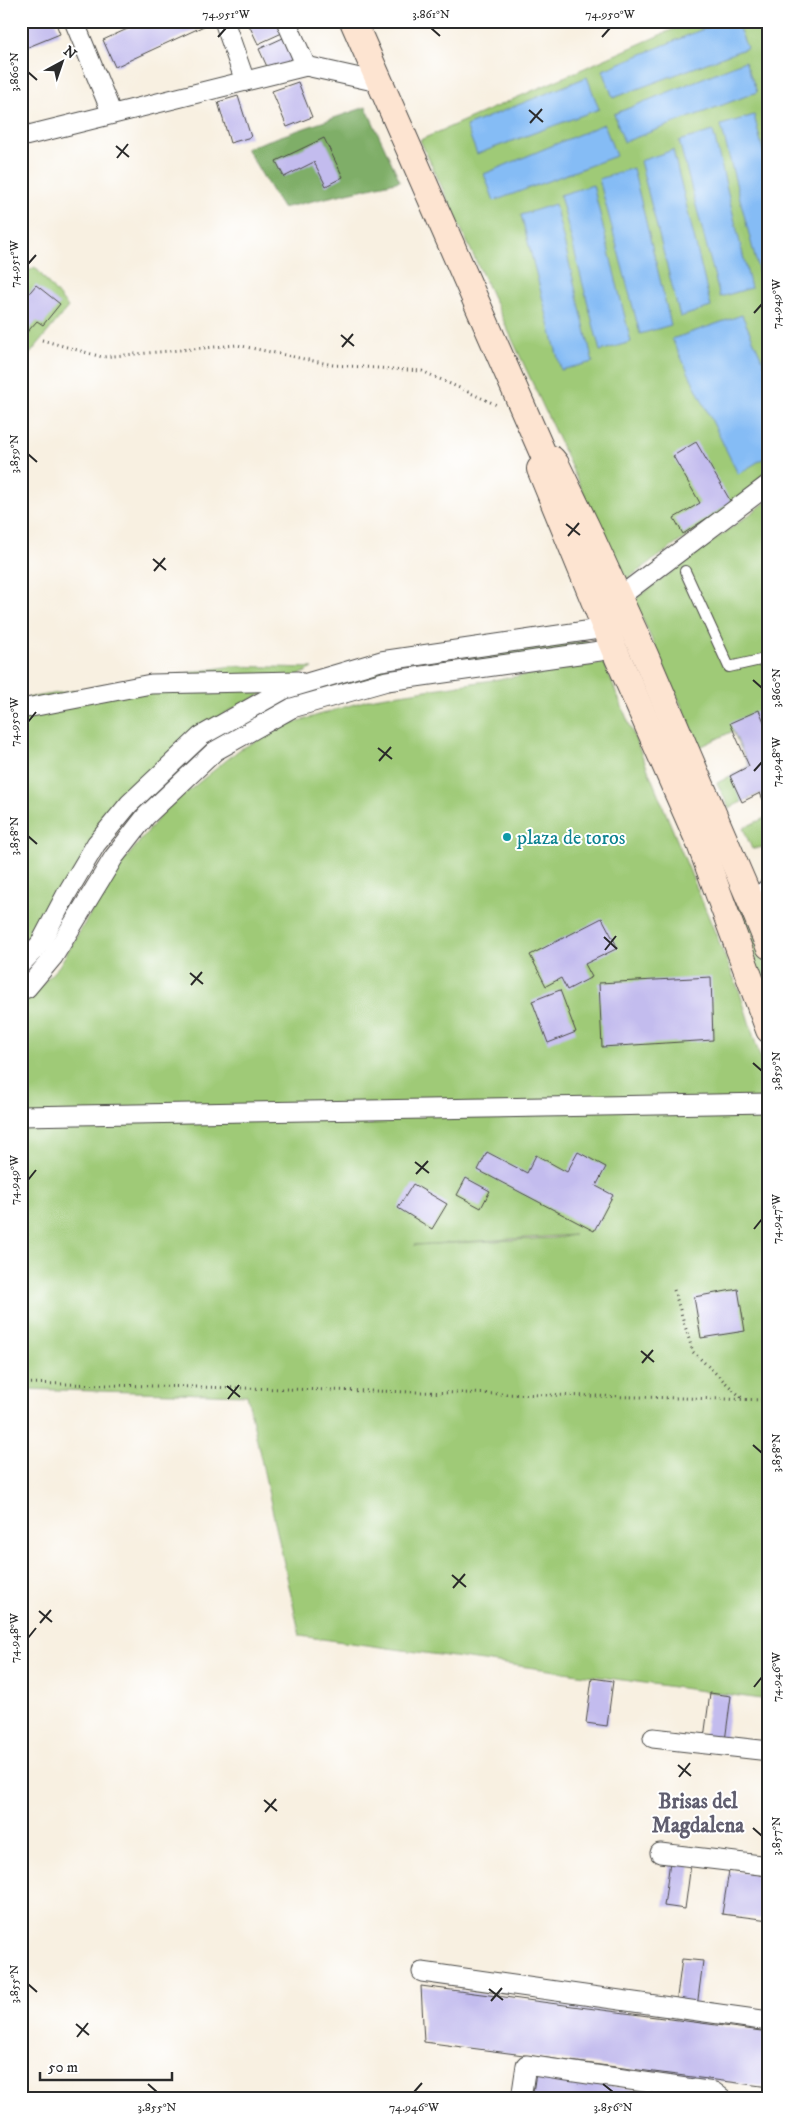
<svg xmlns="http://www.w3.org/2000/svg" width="790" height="2120" viewBox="0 0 790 2120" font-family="'IM FELL DW Pica',serif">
<rect width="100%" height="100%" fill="#fff"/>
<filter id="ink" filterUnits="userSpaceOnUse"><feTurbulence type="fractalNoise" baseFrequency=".02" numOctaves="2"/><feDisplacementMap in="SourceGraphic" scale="10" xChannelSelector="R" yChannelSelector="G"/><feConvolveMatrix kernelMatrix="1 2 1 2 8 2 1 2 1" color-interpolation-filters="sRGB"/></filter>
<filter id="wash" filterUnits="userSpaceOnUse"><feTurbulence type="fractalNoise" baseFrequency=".0096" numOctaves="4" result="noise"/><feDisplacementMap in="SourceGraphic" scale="20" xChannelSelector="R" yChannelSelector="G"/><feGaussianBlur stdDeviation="1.12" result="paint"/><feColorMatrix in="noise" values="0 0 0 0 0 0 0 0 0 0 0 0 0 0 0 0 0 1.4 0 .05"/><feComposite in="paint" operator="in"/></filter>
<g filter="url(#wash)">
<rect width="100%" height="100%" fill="#f8f0e1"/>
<g fill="#9fca77" stroke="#657a51" fill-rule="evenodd">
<path d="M692,21H769V478L624,581L420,140Z"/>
<path d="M35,267L68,307L21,365V275Z"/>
<path d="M769,500V812L760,793L729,808L717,783L749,766L733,731L700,747L634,600Z"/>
<path d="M587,641L589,646L304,698L300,693L380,668Z"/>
<path d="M604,663L740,993L769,1086V1700L300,1636L247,1395L21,1389V1000L32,995L59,966L116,871L165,810L239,750L286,725L374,698ZM574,1235L555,1238L414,1245Z"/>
<path d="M232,666L313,668L225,713L141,782L38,934L21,957V699Z"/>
<path d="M769,816V846L752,849L743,828Z"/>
<path d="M738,890L769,972V1004L728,893Z"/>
</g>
<path fill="#7fae68" stroke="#556c4a" d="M366,107L400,181L282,208L246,148Z"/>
<g fill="#85bcf5" stroke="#587490">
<path d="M723,21H736L747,48L613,98L603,70Z"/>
<path d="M745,61L757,92L624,142L614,114Z"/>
<path d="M587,77L599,109L477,154L466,126Z"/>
<path d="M754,115L769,174V279L761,281L721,125Z"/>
<path d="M604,124L616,156L494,201L484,174Z"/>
<path d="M713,131L751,288L720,297L679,141Z"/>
<path d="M673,150L711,307L680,317L640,161Z"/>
<path d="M633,168L671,325L640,334L599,179Z"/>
<path d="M593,185L631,342L600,351L560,195Z"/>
<path d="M555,204L593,362L561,370L521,215Z"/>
<path d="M742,315L769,375V455L738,474L672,339Z"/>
</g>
<g id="blocks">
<g fill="#c3bcee">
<path d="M31,21H55L60,34L21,50V25Z"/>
<path d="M145,21H204L206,25L115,67L103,40Z"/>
<path d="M251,21H276L282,33L258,44L248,23Z"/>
<path d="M283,38L293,60L269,71L259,49Z"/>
<path d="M298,82L312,117L287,127L272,91Z"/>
<path d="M238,96L251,137L230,143L218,102Z"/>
<path d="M324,138L343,177L326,186L314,162L284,177L276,161Z"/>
<path d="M36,285L60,304L43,325L37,321L21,339V303Z"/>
<path d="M696,442L731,502L683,534L674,518L700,503L673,456Z"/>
<path d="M759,710L769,733V812L760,793L742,802L730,776L749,766L730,723Z"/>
<path d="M602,918L618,948L585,964L592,977L567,990L561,978L546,986L530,955Z"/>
<path d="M711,977L713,1040L602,1047L599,983Z"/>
<path d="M560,990L576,1032L548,1043L532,1001Z"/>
<path d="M21,1047L25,1048L23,1071H21Z"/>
<path d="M487,1152L527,1173L536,1155L567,1172L578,1152L606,1167L596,1186L613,1195L594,1231L478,1170Z"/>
<path d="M466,1178L490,1191L481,1208L457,1195Z"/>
<path d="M413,1184L447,1204L432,1229L398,1208Z"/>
<path d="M738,1289L745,1331L701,1338L694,1297Z"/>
<path d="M592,1678L613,1681L607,1726L586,1723Z"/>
<path d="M710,1693L731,1696L725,1741L704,1738Z"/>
<path d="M670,1861L691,1864L685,1909L664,1906Z"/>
<path d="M729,1871L769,1876V1920L722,1914Z"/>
<path d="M682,1959L703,1961L697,2007L676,2004Z"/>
<path d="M421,1986L769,2032V2087L424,2042Z"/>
<path d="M536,2073L681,2098L680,2099H532Z"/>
</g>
</g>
</g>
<g filter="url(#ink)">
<use href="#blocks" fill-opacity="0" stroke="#4a4946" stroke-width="1"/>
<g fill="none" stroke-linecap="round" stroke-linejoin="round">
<defs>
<path id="service" d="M685,571L729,667L769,658"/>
<g id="minor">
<path d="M74,21L112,114"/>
<path d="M224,21L245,81"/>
<path d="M286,21L306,66L378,82"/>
<path d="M21,137L306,66"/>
<path d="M618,598L769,484"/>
<path d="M21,709L151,684L298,681"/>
<path d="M752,904L769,887"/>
<path d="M21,964L40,944L67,893L96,844L129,804L201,736L283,690L381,661L606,628"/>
<path d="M21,990L27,988L53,957L114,857L146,816L215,751L292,708L387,681L614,649"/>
<path d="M21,1116L769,1103"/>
<path d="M653,1738L769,1751"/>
<path d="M660,1853L769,1866"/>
<path d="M422,1972L769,2021"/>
<path d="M521,2099L526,2065L714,2092L723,2099"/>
</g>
<g id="secondary">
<path d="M353,21L544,456L552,459L556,464L587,528L645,655L752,904L769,946"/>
<path d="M540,469L614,649L700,844L769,1030"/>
</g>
</defs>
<use href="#service" stroke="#4a4946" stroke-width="12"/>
<use href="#minor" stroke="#4a4946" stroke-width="21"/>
<use href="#secondary" stroke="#4a4946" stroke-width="28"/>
<g stroke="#4a4946" stroke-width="3" stroke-dasharray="1 4" stroke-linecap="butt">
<path d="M42,340L102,357L237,345L333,365L422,371L499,406"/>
<path d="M765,1050L769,1059"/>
<path d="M674,1290L693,1352L743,1399"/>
<path d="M21,1383L769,1400"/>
</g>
<use href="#service" stroke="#fff" stroke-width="10"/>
<use href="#minor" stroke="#fff" stroke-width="19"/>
<use href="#secondary" stroke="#fde4d1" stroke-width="26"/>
</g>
</g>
<path fill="none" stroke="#2b2b2b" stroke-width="2" d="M431,28L440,36M218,37L226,28M602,37L610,28M28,72L37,80M529,110L543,122M530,123L542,109M116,146L129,157M117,158L128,144M28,264L36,255M754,313L762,304M341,335L354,346M342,347L353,334M28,454L37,462M566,524L580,535M568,536L579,523M153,559L166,570M154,571L165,558M753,680L762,688M28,722L36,712M378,748L392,759M379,761L391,747M754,771L762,762M28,836L37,844M604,937L617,949M605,950L616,936M190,973L203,984M191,985L202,972M753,1063L762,1071M415,1162L429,1173M416,1174L428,1161M28,1180L36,1170M754,1229L762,1219M641,1351L654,1362M642,1363L653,1350M227,1386L240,1397M228,1399L239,1385M753,1445L762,1453M452,1575L466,1587M453,1588L465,1574M39,1611L52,1622M40,1623L51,1610M28,1638L36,1628M754,1687L762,1677M678,1765L691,1776M679,1777L690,1763M264,1800L277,1811M265,1812L276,1799M753,1828L762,1836M28,1984L37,1992M489,1989L503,2000M491,2001L502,1988M76,2024L89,2035M77,2037L88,2023M148,2084L157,2092M603,2084L613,2092M414,2092L422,2083"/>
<circle fill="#0f9aa8" stroke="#fff" stroke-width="2" cx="507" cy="837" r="5"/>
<g text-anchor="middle" stroke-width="4" stroke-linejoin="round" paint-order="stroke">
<g font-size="20" fill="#0d838f" stroke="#fff" text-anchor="start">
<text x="517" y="844">plaza de toros</text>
</g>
<g font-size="21" font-weight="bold" fill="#605e6f" stroke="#fff">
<text x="698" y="1808">Brisas del<tspan x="698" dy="24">Magdalena</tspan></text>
</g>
</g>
<rect width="790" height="2120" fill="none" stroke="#fff" stroke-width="55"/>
<g transform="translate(62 62) rotate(40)" stroke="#ffffff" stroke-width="4" paint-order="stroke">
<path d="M0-4L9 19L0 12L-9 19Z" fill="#2b2b2b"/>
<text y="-8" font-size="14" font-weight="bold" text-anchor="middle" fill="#2b2b2b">N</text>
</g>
<path d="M40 2072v8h132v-8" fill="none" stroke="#2b2b2b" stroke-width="2.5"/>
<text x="48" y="2072" font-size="15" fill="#2b2b2b" stroke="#ffffff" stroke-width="4" paint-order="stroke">50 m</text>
<rect x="28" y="28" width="734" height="2064" fill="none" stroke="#2b2b2b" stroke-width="2"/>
<g font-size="12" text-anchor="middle" fill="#2b2b2b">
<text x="226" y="18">74.951°W</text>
<text x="431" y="18">3.861°N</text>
<text x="610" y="18">74.950°W</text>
<text transform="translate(14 72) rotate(-90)" y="4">3.860°N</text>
<text transform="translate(14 264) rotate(-90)" y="4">74.951°W</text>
<text transform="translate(776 304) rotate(-90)" y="4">74.949°W</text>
<text transform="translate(14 454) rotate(-90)" y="4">3.859°N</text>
<text transform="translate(776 688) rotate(-90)" y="4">3.860°N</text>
<text transform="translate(14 722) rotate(-90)" y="4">74.950°W</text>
<text transform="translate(776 762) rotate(-90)" y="4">74.948°W</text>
<text transform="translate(14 836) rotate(-90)" y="4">3.858°N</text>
<text transform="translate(776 1071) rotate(-90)" y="4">3.859°N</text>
<text transform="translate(14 1180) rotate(-90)" y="4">74.949°W</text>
<text transform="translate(776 1219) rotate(-90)" y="4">74.947°W</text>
<text transform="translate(776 1453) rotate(-90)" y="4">3.858°N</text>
<text transform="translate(14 1638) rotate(-90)" y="4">74.948°W</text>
<text transform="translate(776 1677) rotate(-90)" y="4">74.946°W</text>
<text transform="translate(776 1836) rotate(-90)" y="4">3.857°N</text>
<text transform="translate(14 1984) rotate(-90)" y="4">3.855°N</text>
<text x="157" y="2111">3.855°N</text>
<text x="414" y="2111">74.946°W</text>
<text x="613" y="2111">3.856°N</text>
</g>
</svg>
